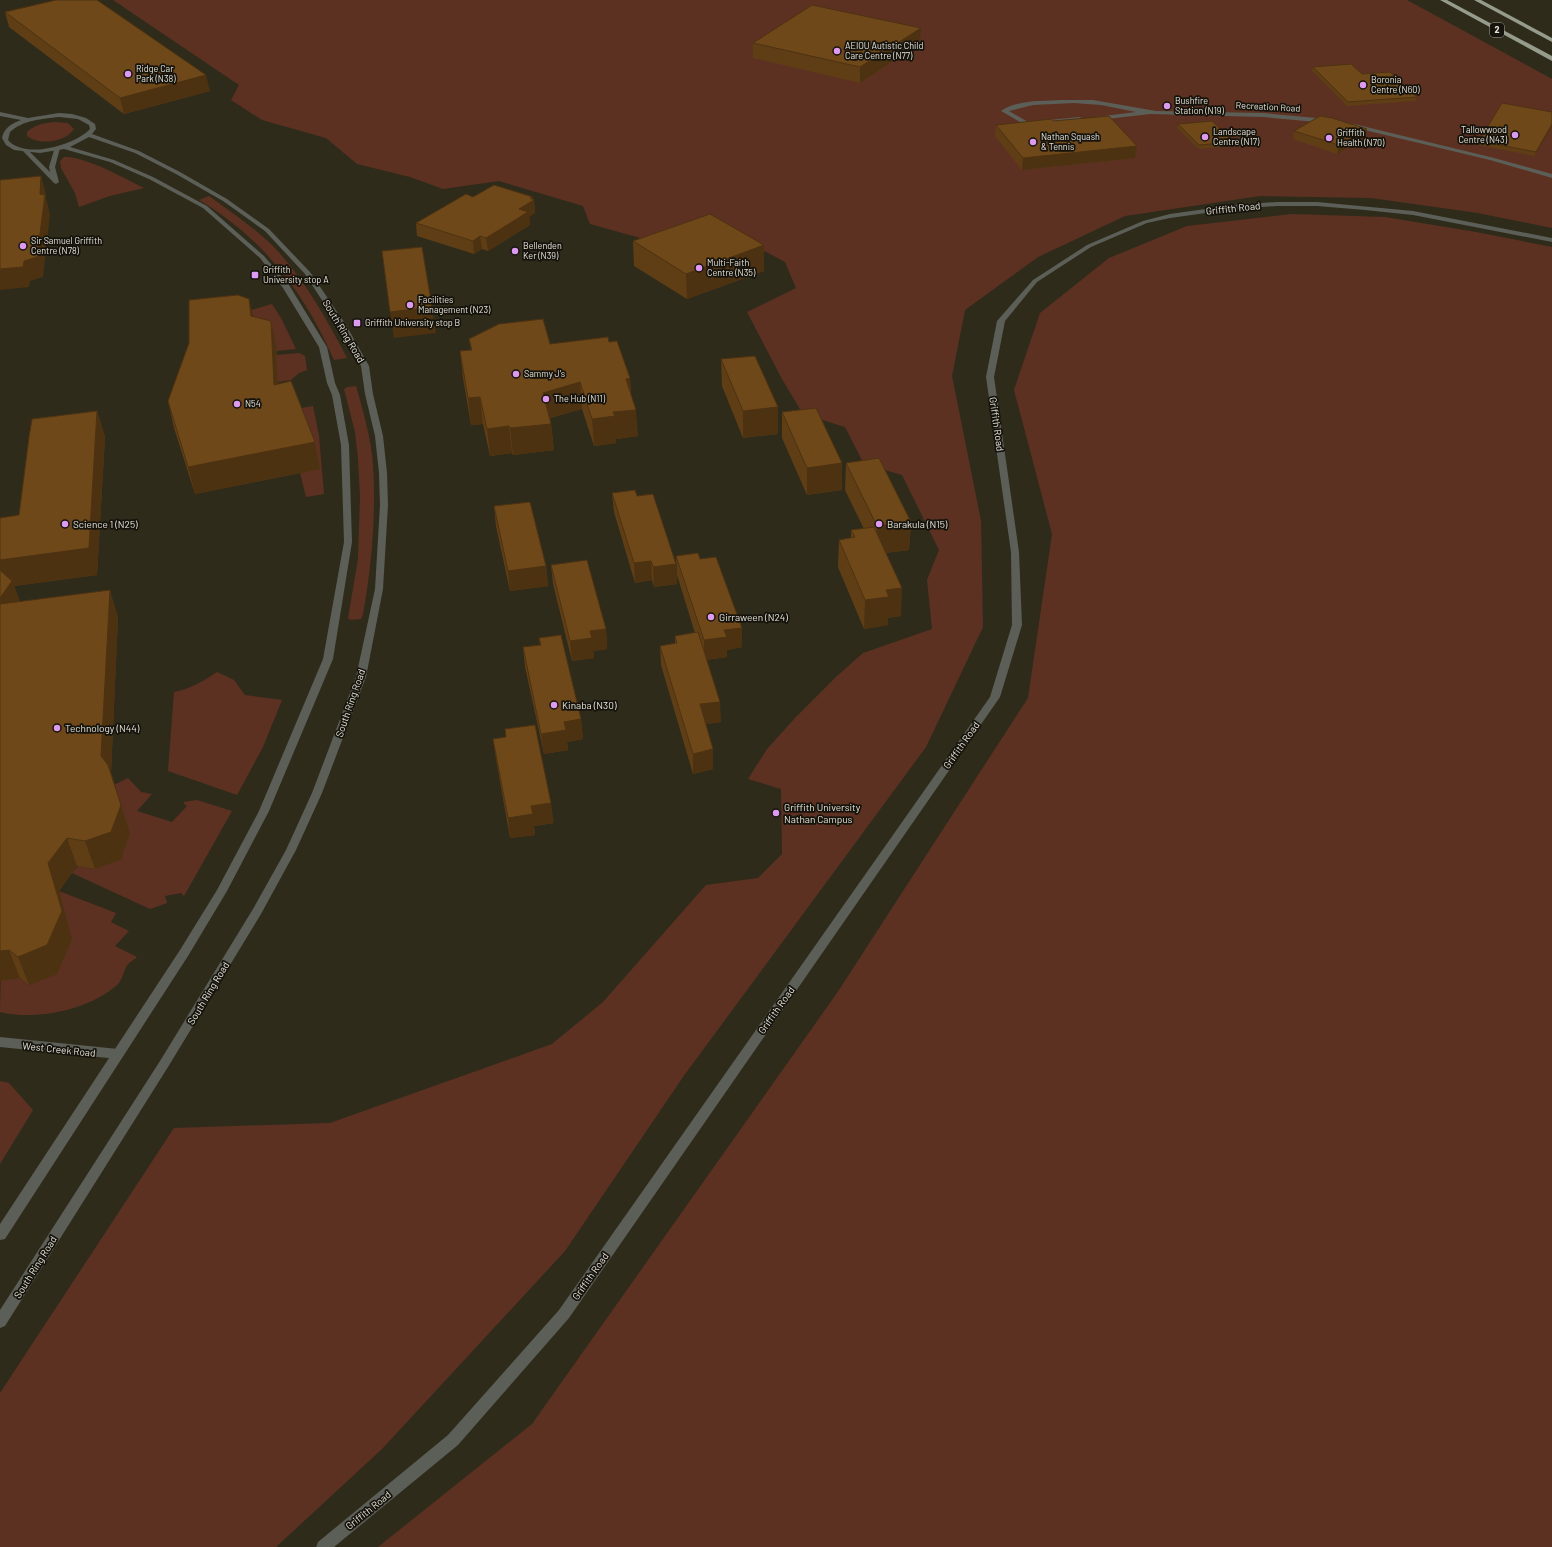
<svg xmlns="http://www.w3.org/2000/svg" width="1552" height="1547" viewBox="0 0 1552 1547" font-family="Barlow,sans-serif">
<rect width="100%" height="100%" fill="#2f2b1b"/>
<g fill="#5d3121">
<path d="M113,0H1407L1552,79V228L1478,213L1371,198L1260,196L1125,216L1038,257L965,310L952,376L981,521L983,627L926,747L683,1077L565,1251L382,1449L276,1547H0V1393L174,1128L330,1123L552,1044L603,1002L706,885L758,878L782,854L781,789L748,779L767,749L796,717L837,676L863,653L932,629L927,580L939,550L902,475L864,464L845,427L803,414L782,379L747,312L796,288L785,262L718,226L644,239L590,224L583,206L499,181L443,189L410,177L357,164L326,138L262,120L231,100L239,85Z"/>
<path d="M54,122L68,123L74,129C66,142 39,146 27,136V132C34,125 44,123 54,122Z"/>
<path d="M64,157C83,155 126,179 144,188L110,196L79,207L75,193L61,168L60,161Z"/>
<path d="M209,196C231,212 253,227 272,245C304,278 326,318 347,358L334,360C305,293 263,238 199,200Z"/>
<path d="M1292,214L1385,217L1476,232L1552,247V1547H378L532,1424L837,993L1028,698L1052,534L1014,390L1040,313L1109,258L1187,226Z"/>
<path d="M272,304L281,318L296,349L276,351L234,315Z"/>
<path d="M299,353L305,356L307,370L299,373L291,380L278,382L276,355Z"/>
<path d="M356,386C363,411 371,438 373,464C376,515 372,564 363,614L361,619L350,620L348,618L358,559L360,497L358,458L355,432L344,389L348,387Z"/>
<path d="M313,406L319,436L324,494L306,497L300,473L320,469L296,409Z"/>
<path d="M217,672L234,680L245,695L282,700L263,747L237,795L168,771L174,692C190,689 204,681 217,672Z"/>
<path d="M128,778L141,792L152,794L137,811L172,822L187,806L184,804V802L197,800L232,811L184,896L181,893L165,896L167,903L150,909L72,873L78,866L95,869L110,787Z"/>
<path d="M59,891L116,913L111,922L129,931L115,946L137,957C134,960 128,963 126,967C123,974 122,981 116,986C88,1010 35,1021 0,1012L1,970L8,969L29,985L57,974L72,939Z"/>
<path d="M0,1081L9,1083L33,1110L0,1164Z"/>
</g>
<g fill="none" stroke-linecap="round" stroke-linejoin="round">
<g fill="#5c5f57" fill-rule="evenodd">
<path d="M1061,100H1093L1156,111L1263,113L1327,119L1330,121L1327,123L1263,117L1150,114L1098,120L1096,119V117L1136,112L1101,105L1074,103L1033,105L1009,111L1028,122L1080,117L1083,119L1080,121L1027,126L1001,111C1014,100 1045,101 1061,100Z"/>
<path d="M1354,124L1494,158L1552,174V178L1490,160L1352,127L1351,126Z"/>
<path d="M55,147L60,148L55,167L59,182L56,184L54,183L22,150L27,149L50,172L49,167Z"/>
<path d="M0,1037L118,1049L122,1051L124,1054L122,1057L118,1059L0,1047Z"/>
</g>
<g fill="#5c5f57" fill-rule="evenodd">
<path d="M0,112L28,118L59,113L72,114L86,118L95,124L96,129L92,134L139,151L180,172L227,199L269,229L310,272L346,325L369,366L373,394L383,436L387,473L388,505L383,589L366,677L322,793L296,850L261,914L168,1067L5,1326L0,1328V1310L160,1061L253,909L286,850L312,793L356,677L375,589L380,505L379,473L375,436L365,394L361,366L338,325L305,274L265,231L223,201L176,174L135,153L89,137L70,147L114,160L153,177L207,206L264,256L289,285L327,347L335,383L340,395L349,445L352,542L333,659L269,811L227,891L188,956L5,1239L0,1240V1224L180,950L217,890L259,811L323,659L344,542L341,445L332,395L327,383L319,347L283,288L260,258L203,208L149,179L110,162L64,149L40,153L14,150L6,145L2,138C4,128 11,124 21,120L0,116ZM59,117L78,119L89,125L90,129C75,145 25,160 8,140L10,132C23,120 42,119 59,117Z"/>
<path d="M1277,202H1317L1413,211L1552,238V242L1413,215L1365,210L1317,206H1277L1234,209L1170,218L1147,223L1091,247L1037,282L1005,321L994,377L1019,552L1022,625L1000,697L569,1318L458,1445L334,1547H316L318,1542L448,1435L559,1310L990,697L1012,625L1011,552L986,377L997,321L1033,280L1087,245L1143,221L1170,214L1234,205Z"/>
</g>
<g fill="#969c8c" fill-rule="evenodd">
<path d="M1440,0H1447L1552,56V61Z"/>
<path d="M1474,0H1481L1552,38V42Z"/>
</g>
</g>
<g fill="#5f3e16">
<path d="M5,12L210,91L124,114L9,27Z"/>
<path d="M753,43H920L860,83L753,58Z"/>
<path d="M1313,67L1362,74L1417,97L1416,101L1347,106L1312,71Z"/>
<path d="M1552,112V126L1535,156L1478,145L1479,141Z"/>
<path d="M1053,121L1137,146L1135,158L1022,170L995,136L996,125Z"/>
<path d="M1178,124L1234,142L1233,146L1199,149L1177,128Z"/>
<path d="M1294,131L1365,137L1337,154L1293,139Z"/>
<path d="M473,197L533,200H534L535,213L529,217L530,225L488,251L482,249L474,254L417,236L416,223Z"/>
<path d="M633,241L764,245V271L687,299L634,266Z"/>
<path d="M253,317L276,346L278,384L315,442L320,469L195,494L174,428L168,401Z"/>
<path d="M469,339L550,344L609,342L630,378L631,394L638,436L616,439V443L594,446L582,409L550,418L551,424L554,450L513,455L512,453L490,456L483,424L471,425L463,378L460,351L471,350Z"/>
<path d="M721,359L778,434L743,438L722,386Z"/>
<path d="M97,411L105,437L97,575L14,586L20,602L118,617L111,773L130,833L121,860L95,869L77,866L59,891L72,939L57,974L29,985L20,978L0,981V518L19,515Z"/>
<path d="M782,412L842,490L807,495L782,438Z"/>
<path d="M846,463L911,522L909,550L886,553L901,616L888,618V625L864,629L838,567L839,540L851,538V530L864,529L845,490Z"/>
<path d="M612,493L637,496L676,564L677,584L654,587L652,580L635,583L614,512Z"/>
<path d="M494,506L546,566L548,586L510,591L496,526Z"/>
<path d="M676,556L742,647L727,650V657L706,660L721,722L706,724L713,769L693,774L661,665L660,646L675,643V636L695,633L677,575Z"/>
<path d="M551,565L606,629L607,649L593,651L594,658L572,661L553,584Z"/>
<path d="M539,638L581,719L583,739L567,742L568,750L544,754L525,667L523,647L540,645Z"/>
<path d="M493,739L554,823L534,826L535,835L510,838L496,759Z"/>
</g>
<g fill="#4d3212">
<path d="M921,28L920,43L860,83V67Z"/>
<path d="M206,75L210,91L124,114L120,98Z"/>
<path d="M1552,124V126L1535,156L1536,152Z"/>
<path d="M1367,129L1365,137L1337,154L1339,145Z"/>
<path d="M1137,146L1135,158L1022,170L1023,158Z"/>
<path d="M41,176L46,195V199L50,214L43,277L30,281L29,287L0,290V269L40,194Z"/>
<path d="M533,197V200H534L535,213L529,217L530,225L488,251L486,238L530,198Z"/>
<path d="M480,236L482,249L474,254L473,241Z"/>
<path d="M764,245V271L687,299L686,274Z"/>
<path d="M249,299L255,324L251,316Z"/>
<path d="M432,307L436,333L394,338L390,312Z"/>
<path d="M271,321L276,346L279,411L274,385Z"/>
<path d="M630,378L631,405L626,379Z"/>
<path d="M580,382L582,409L545,419L543,393Z"/>
<path d="M480,397L483,424L471,425L468,398Z"/>
<path d="M778,407V434L743,438V411Z"/>
<path d="M636,410L638,436L616,439V443L594,446L592,419L613,412Z"/>
<path d="M97,411L105,437L97,575L14,586L22,608L0,619V560Z"/>
<path d="M551,424L554,450L513,455L510,428Z"/>
<path d="M509,426L512,453L490,456L487,429Z"/>
<path d="M315,442L320,469L195,494L188,467Z"/>
<path d="M842,463V490L807,495V468Z"/>
<path d="M911,522L909,550L875,554L877,526Z"/>
<path d="M651,561L652,580L635,583L634,563Z"/>
<path d="M676,564L677,584L654,587L653,567Z"/>
<path d="M546,566L548,586L510,591L508,571Z"/>
<path d="M902,588L901,616L888,618V625L864,629L865,600L886,590Z"/>
<path d="M110,590L118,617L111,773L130,833L121,860L95,869L85,841L101,756Z"/>
<path d="M742,628V647L727,650V657L704,660V640L724,630Z"/>
<path d="M606,629L607,649L593,651L594,658L572,661L570,641L590,631Z"/>
<path d="M720,702L721,722L701,725L700,704Z"/>
<path d="M581,719L583,739L567,742L568,750L544,754L541,734L564,722Z"/>
<path d="M713,749V769L693,774V754Z"/>
<path d="M551,803L554,823L534,826L535,835L510,838L508,818L531,806Z"/>
<path d="M67,838L77,866L59,891L72,939L57,974L29,985L18,957L48,863Z"/>
<path d="M9,950L20,978L0,981V951Z"/>
</g>
<g fill="#6e4819" stroke="#4d3212">
<path d="M56,0H97L206,75L120,98L5,12Z"/>
<path d="M812,5L921,28L860,67L753,43Z"/>
<path d="M1351,64L1362,74L1390,72L1417,97L1348,102L1313,67Z"/>
<path d="M1502,103L1552,112V124L1536,152L1479,141Z"/>
<path d="M1109,116L1137,146L1023,158L996,125L1051,119L1053,121Z"/>
<path d="M1320,116L1332,118L1367,129L1339,145L1294,131Z"/>
<path d="M1212,121L1234,142L1199,145L1178,124Z"/>
<path d="M41,176L40,194L45,195L37,257L24,261L23,267L0,269V180Z"/>
<path d="M494,185L533,197L530,198L534,200L519,209L528,212L486,238L480,236L473,241L416,223L466,194L473,197Z"/>
<path d="M710,214L764,245L686,274L633,241Z"/>
<path d="M422,247L432,307L390,312L382,251Z"/>
<path d="M238,295L249,299L251,316L271,321L274,385L291,381L315,442L188,467L168,401L189,343V300Z"/>
<path d="M543,319L550,344L608,337L609,342L617,341L630,378L626,379L636,410L613,412L615,416L592,419L580,382L543,393L551,424L510,428L509,426L487,429L480,397L468,398L460,351L472,350L469,339L499,324Z"/>
<path d="M755,356L778,407L743,411L721,359Z"/>
<path d="M816,408L842,463L807,468L782,412Z"/>
<path d="M97,411L89,548L0,560V518L19,515L29,437L32,419Z"/>
<path d="M879,458L911,522L877,526L846,463Z"/>
<path d="M635,490L637,496L653,494L676,564L653,567L651,561L634,563L612,493Z"/>
<path d="M530,502L546,566L508,571L494,506Z"/>
<path d="M874,527L902,588L886,590L889,597L865,600L839,540L855,537L851,530Z"/>
<path d="M698,553L700,559L716,557L742,628L724,630L727,637L704,640L676,556Z"/>
<path d="M587,560L606,629L590,631L592,638L570,641L551,565Z"/>
<path d="M0,570L12,581L0,598Z"/>
<path d="M110,590L101,756L108,765L121,805L111,832L85,841L67,838L48,863L62,911L47,945L18,957L9,950L0,951V604Z"/>
<path d="M698,632L720,702L700,704L713,749L693,754L660,646L677,643L675,636Z"/>
<path d="M561,635L581,719L564,722L566,730L541,734L523,647L541,645L539,638Z"/>
<path d="M535,725L551,803L531,806L533,814L508,818L493,739L506,737L505,729Z"/>
</g>
<g fill="#dd99f3" stroke="#15130c" stroke-width="1.5">
<circle cx="837" cy="51" r="4"/>
<circle cx="128" cy="74" r="4"/>
<circle cx="1363" cy="85" r="4"/>
<circle cx="1167" cy="106" r="4"/>
<circle cx="1515" cy="135" r="4"/>
<circle cx="1205" cy="137" r="4"/>
<circle cx="1329" cy="138" r="4"/>
<circle cx="1033" cy="142" r="4"/>
<circle cx="23" cy="246" r="4"/>
<circle cx="515" cy="251" r="4"/>
<circle cx="699" cy="268" r="4"/>
<rect x="251" y="271" width="8" height="8" rx="2"/>
<circle cx="410" cy="305" r="4"/>
<rect x="353" y="319" width="8" height="8" rx="2"/>
<circle cx="516" cy="374" r="4"/>
<circle cx="546" cy="399" r="4"/>
<circle cx="237" cy="404" r="4"/>
<circle cx="65" cy="524" r="4"/>
<circle cx="879" cy="524" r="4"/>
<circle cx="711" cy="617" r="4"/>
<circle cx="554" cy="705" r="4"/>
<circle cx="57" cy="728" r="4"/>
<circle cx="776" cy="813" r="4"/>
</g>
<g text-anchor="middle" stroke-width="3.5" stroke-linejoin="round" paint-order="stroke">
<rect fill="#15130c" stroke="#a7a59c" stroke-width="1" x="1490" y="23" width="14" height="14" rx="3"/>
<g font-size="9" font-weight="bold" fill="#e6e3d9">
<text x="1497" y="33">2</text>
</g>
<g font-size="9" fill="#e6e3d9" stroke="#15130c" text-anchor="start">
<text x="845" y="49">AEIOU Autistic Child<tspan x="845" dy="10">Care Centre (N77)</tspan></text>
<text x="136" y="72">Ridge Car<tspan x="136" dy="10">Park (N38)</tspan></text>
<text x="1371" y="83">Boronia<tspan x="1371" dy="10">Centre (N60)</tspan></text>
<text x="1175" y="104">Bushfire<tspan x="1175" dy="10">Station (N19)</tspan></text>
<text x="1507" y="133" text-anchor="end">Tallowwood<tspan x="1507" dy="10">Centre (N43)</tspan></text>
<text x="1213" y="135">Landscape<tspan x="1213" dy="10">Centre (N17)</tspan></text>
<text x="1337" y="136">Griffith<tspan x="1337" dy="10">Health (N70)</tspan></text>
<text x="1041" y="140">Nathan Squash<tspan x="1041" dy="10">&amp; Tennis</tspan></text>
<text x="31" y="244">Sir Samuel Griffith<tspan x="31" dy="10">Centre (N78)</tspan></text>
<text x="523" y="249">Bellenden<tspan x="523" dy="10">Ker (N39)</tspan></text>
<text x="707" y="266">Multi-Faith<tspan x="707" dy="10">Centre (N35)</tspan></text>
<text x="263" y="273">Griffith<tspan x="263" dy="10">University stop A</tspan></text>
<text x="418" y="303">Facilities<tspan x="418" dy="10">Management (N23)</tspan></text>
<text x="365" y="326">Griffith University stop B</text>
<text x="524" y="377">Sammy J's</text>
<text x="554" y="402">The Hub (N11)</text>
<text x="245" y="407">N54</text>
</g>
<g font-size="9" fill="#e6e3d9" stroke="#15130c">
<text transform="translate(1268 107) rotate(3)" y="3">Recreation Road</text>
</g>
<g font-size="10" fill="#e6e3d9" stroke="#15130c">
<text transform="translate(1233 208) rotate(-6)" y="4">Griffith Road</text>
<text transform="translate(344 331) rotate(59)" y="4">South Ring Road</text>
<text transform="translate(997 424) rotate(82)" y="4">Griffith Road</text>
<text transform="translate(350 703) rotate(-71)" y="4">South Ring Road</text>
<text transform="translate(961 745) rotate(-55)" y="4">Griffith Road</text>
<text transform="translate(208 993) rotate(-59)" y="4">South Ring Road</text>
<text transform="translate(776 1010) rotate(-55)" y="4">Griffith Road</text>
<text transform="translate(59 1049) rotate(6)" y="4">West Creek Road</text>
<text transform="translate(35 1267) rotate(-58)" y="4">South Ring Road</text>
<text transform="translate(590 1276) rotate(-55)" y="4">Griffith Road</text>
<text transform="translate(368 1510) rotate(-39)" y="4">Griffith Road</text>
</g>
<g font-size="10" fill="#e6e3d9" stroke="#15130c" text-anchor="start">
<text x="73" y="528">Science 1 (N25)</text>
<text x="887" y="528">Barakula (N15)</text>
<text x="719" y="621">Girraween (N24)</text>
<text x="562" y="709">Kinaba (N30)</text>
<text x="65" y="732">Technology (N44)</text>
<text x="784" y="811">Griffith University<tspan x="784" dy="12">Nathan Campus</tspan></text>
</g>
</g>
</svg>
